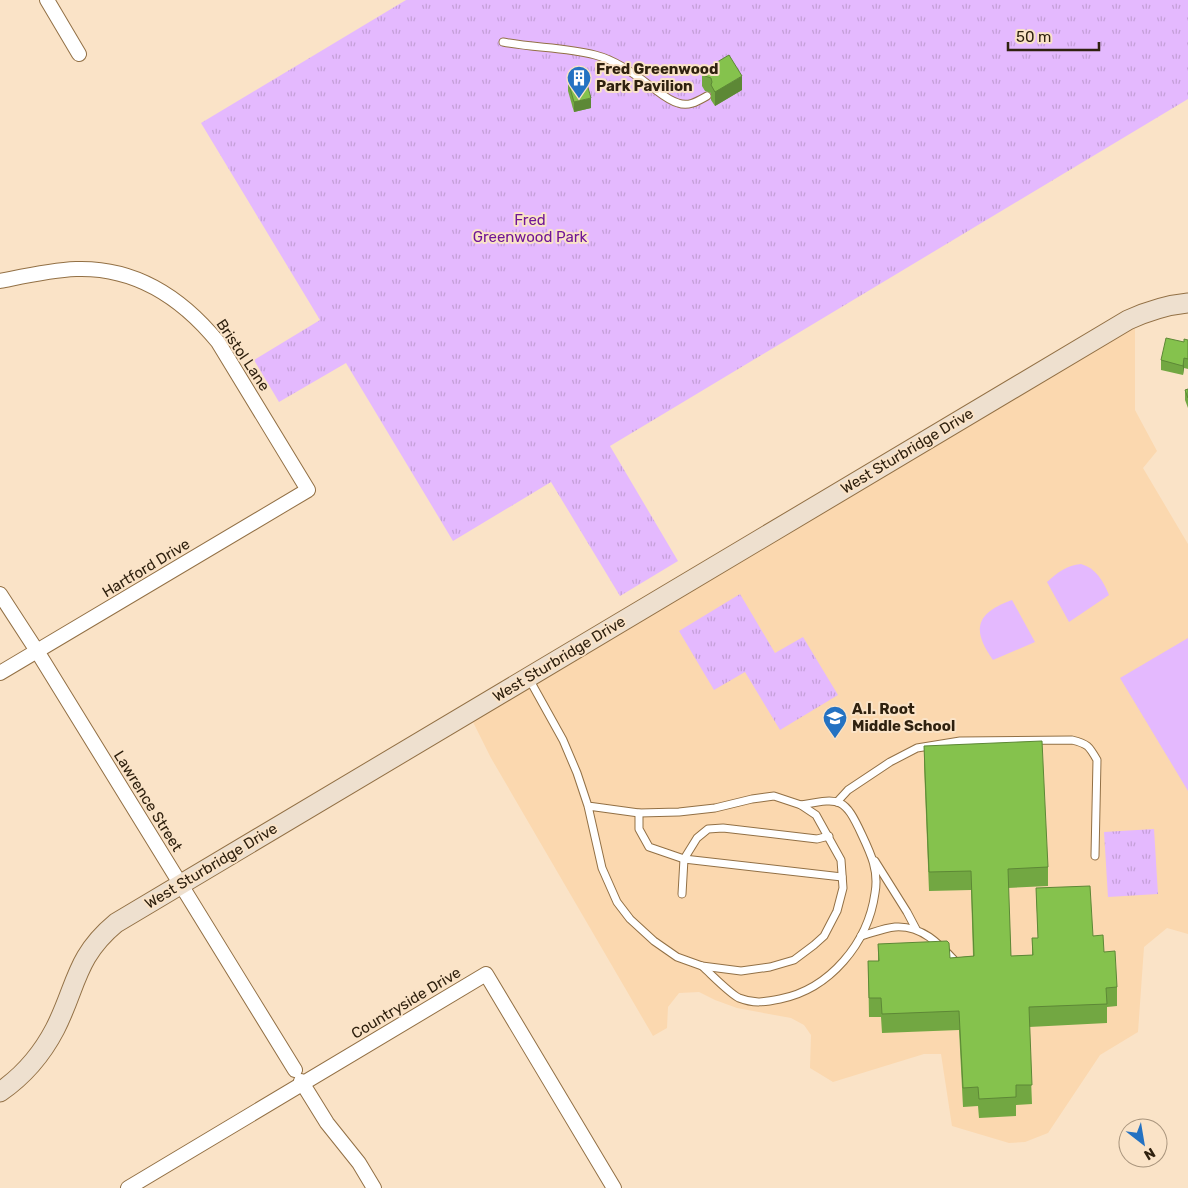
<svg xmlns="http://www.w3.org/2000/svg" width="1188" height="1188" viewBox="0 0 1188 1188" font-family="Rubik,sans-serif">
<defs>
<pattern id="park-tufts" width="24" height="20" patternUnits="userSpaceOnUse" patternTransform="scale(1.25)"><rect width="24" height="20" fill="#e4b9fe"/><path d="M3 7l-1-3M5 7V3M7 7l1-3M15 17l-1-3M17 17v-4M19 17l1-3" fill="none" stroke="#c49fd8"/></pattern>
</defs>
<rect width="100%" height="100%" fill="#fae3c7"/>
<path fill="#fbd8af" d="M1135,324V410L1157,451L1143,468L1188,544V934L1167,928L1144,947L1138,1032L1100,1055L1048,1133L1025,1142L1009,1143L952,1126L941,1054H924L833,1082L810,1068L811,1035L804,1025L791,1018L737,1008L715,1000L699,992L679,993L668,1007L667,1028L653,1036L491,758L472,720Z"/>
<g fill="#e4b9fe">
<path d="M1081,564C1096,568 1103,581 1109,595L1069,622L1047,582C1057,573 1067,565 1081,564Z"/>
<path d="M1012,600L1035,642L993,660C971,629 976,613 1012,600Z"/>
<path d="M1188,638V791L1120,678Z"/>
</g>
<g fill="url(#park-tufts)">
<path d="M406,0H1188V99L610,446L678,561L620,596L551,482L453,541L346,363L279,402L254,360L320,320L201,123Z"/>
<path d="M740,594L775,653L803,637L838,695L780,730L745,672L714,690L679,631Z"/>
<path d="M1154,829L1158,894L1108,897L1104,832Z"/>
</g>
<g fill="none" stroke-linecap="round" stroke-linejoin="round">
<defs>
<g id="lane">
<path d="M503,42C533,48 565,47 595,55C615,60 633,73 649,85C658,91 667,100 678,103C689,107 698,101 707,96"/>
<path d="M528,677L563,740L577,773L588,806L602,868L617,902L630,919L654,941L677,957L702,966L741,971L770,967L794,960L814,945L824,936L837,911L843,888L841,860L816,815L801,805L774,796L752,799L715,808L679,812L639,813L588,806"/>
<path d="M837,802L848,790L890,762L917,748L960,741L1072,740C1088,744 1089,746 1097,760L1095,856"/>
<path d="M639,813V829L649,847L684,859L842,877"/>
<path d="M875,861L907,912L916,929"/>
<path d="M682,894L684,859L697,838L708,829L723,828L817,839L829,836"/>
<path d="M861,936C872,933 884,928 895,927C923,925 941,946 958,964"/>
<path d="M702,966C711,974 729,993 739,998C754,1004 765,1002 780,999C830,989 868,943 875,893C879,871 871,854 862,835C844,796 840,798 801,805"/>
</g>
<g id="street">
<path d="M47,0L79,54"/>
<path d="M0,281C25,276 51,270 76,269C135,267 182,298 218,342L308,490L0,673"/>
<path d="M0,594L37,651L295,1070"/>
<path d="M301,1081L327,1123L359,1163L374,1188"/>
<path d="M128,1188L486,974L614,1188"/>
</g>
<path id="secondary" d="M0,1092C23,1076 42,1054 55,1029C77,986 75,957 116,923L1128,320C1148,311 1167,305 1188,303"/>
</defs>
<use href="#lane" stroke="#927045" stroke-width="9"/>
<use href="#street" stroke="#927045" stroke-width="16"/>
<use href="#secondary" stroke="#927045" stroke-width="21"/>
<use href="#lane" stroke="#fff" stroke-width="7"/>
<use href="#street" stroke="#fff" stroke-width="14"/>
<use href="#secondary" stroke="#eee0cf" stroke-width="19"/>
</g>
<g fill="#72a742">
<path d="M702,71L742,90L715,106L711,100V93L705,91L702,86Z"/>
<path d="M568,81L591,108L574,112L568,91Z"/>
<path d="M1188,340V369L1184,368L1183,375L1161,370V360L1184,342Z"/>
<path d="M1188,389V408L1185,400V390Z"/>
<path d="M924,746L1048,867V886L1008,888L1011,956L1032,955V938H1038L1036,888L1093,936L1104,952L1117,987V1006L1107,1007V1023L1029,1027L1032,1104L1016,1105V1116L979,1118L978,1106L963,1107L959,1030L882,1033L881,1017H869L868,961H878V944L950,958L973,956L971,890L929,891L924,765Z"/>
</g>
<g fill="#5d8836">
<path d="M742,76V90L715,106V92Z"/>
<path d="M591,98V108L574,112V102Z"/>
<path d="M1184,358V368L1183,375V366Z"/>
</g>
<g fill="#85c24d" stroke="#5d8836">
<path d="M729,55L742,76L715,92L711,85L712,82L711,78L705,76L702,71Z"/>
<path d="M585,77L591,98L574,102L568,81Z"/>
<path d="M1166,338L1184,342V339L1188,340V359L1184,358L1183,366L1161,360Z"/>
<path d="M1188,389V398L1185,390Z"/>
<path d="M1042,741L1048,867L1008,869L1011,956L1033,955L1032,938H1038L1036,888L1090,886L1093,936L1103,935L1104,952L1115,951L1117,987L1106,988L1107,1004L1029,1007L1032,1085H1016V1097L979,1099L978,1087L963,1088L959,1011L882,1014L881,998H869L868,961H879L878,944L947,941L949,943L950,958L974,956L971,871L929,872L924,746Z"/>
</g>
<defs>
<symbol id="building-pin" viewBox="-11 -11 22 30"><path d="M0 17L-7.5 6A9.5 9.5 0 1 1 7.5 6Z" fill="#2472c2" stroke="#fae3c7"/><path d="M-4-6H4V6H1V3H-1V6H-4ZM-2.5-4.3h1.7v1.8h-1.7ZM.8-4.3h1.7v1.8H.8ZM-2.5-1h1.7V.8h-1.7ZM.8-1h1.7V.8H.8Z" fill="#fff"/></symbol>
<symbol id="school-pin" viewBox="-11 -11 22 30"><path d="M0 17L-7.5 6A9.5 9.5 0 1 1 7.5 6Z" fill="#2472c2" stroke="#fae3c7"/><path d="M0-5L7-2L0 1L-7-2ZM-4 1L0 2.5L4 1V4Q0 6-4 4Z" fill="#fff"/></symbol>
</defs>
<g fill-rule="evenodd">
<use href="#building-pin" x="565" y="64" width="28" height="38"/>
<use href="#school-pin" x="821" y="704" width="28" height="38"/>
</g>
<g text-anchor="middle" stroke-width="4" stroke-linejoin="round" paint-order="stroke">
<g font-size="15" font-weight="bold" fill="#2f210f" stroke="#fae3c7" text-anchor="start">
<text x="596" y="74">Fred Greenwood<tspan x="596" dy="17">Park Pavilion</tspan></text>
<text x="852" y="714">A.I. Root<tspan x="852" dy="17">Middle School</tspan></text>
</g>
<g font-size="15" fill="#701596" stroke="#fae3c7">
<text x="530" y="225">Fred<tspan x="530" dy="17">Greenwood Park</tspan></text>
</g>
<g font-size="15" fill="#2f210f" stroke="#fae3c7">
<text transform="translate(243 355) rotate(56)" y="5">Bristol Lane</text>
<text transform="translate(907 451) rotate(-31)" y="5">West Sturbridge Drive</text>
<text transform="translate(146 568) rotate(-31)" y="5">Hartford Drive</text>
<text transform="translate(559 659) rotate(-31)" y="5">West Sturbridge Drive</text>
<text transform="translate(148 801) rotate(58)" y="5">Lawrence Street</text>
<text transform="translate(211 866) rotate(-31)" y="5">West Sturbridge Drive</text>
<text transform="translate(406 1003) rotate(-31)" y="5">Countryside Drive</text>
</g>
</g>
<g transform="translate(1143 1143) rotate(149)"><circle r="24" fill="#fae3c7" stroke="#a9957d"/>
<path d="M0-4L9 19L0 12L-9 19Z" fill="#2472c2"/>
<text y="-8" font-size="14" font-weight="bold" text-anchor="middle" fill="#2f210f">N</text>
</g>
<path d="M1008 42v8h91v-8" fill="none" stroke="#2f210f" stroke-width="2.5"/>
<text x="1016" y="42" font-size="15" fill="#2f210f" stroke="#fae3c7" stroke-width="4" paint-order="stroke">50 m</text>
</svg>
